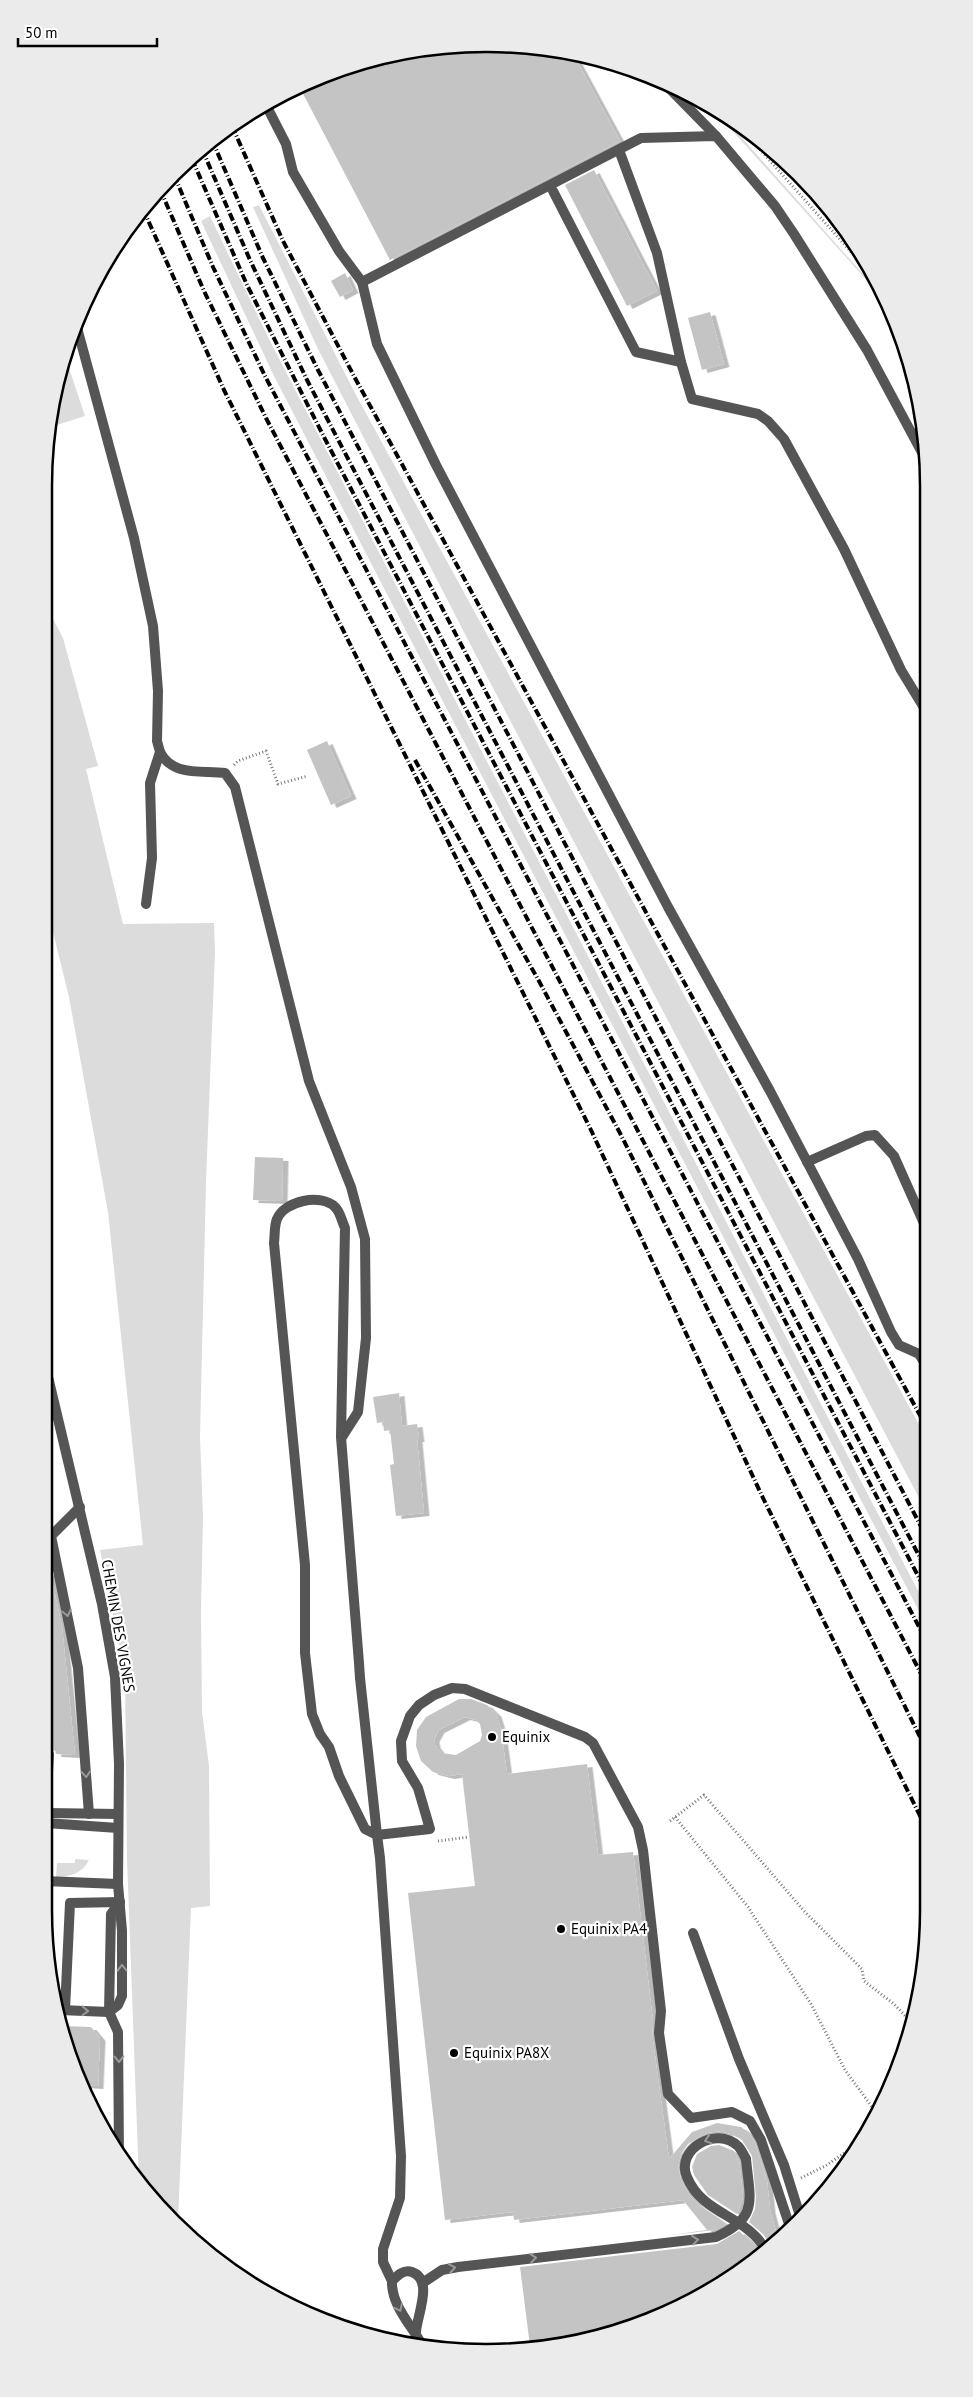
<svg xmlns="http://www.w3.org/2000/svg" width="973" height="2397" viewBox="0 0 973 2397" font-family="'PT Sans',sans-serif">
<defs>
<filter id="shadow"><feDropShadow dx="5.5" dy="3" stdDeviation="0" flood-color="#0004"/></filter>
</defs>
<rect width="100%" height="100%" fill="#fff"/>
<g fill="#dcdcdc">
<path d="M712,108L718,111L886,300L888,304Z"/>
<path d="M764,146C799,177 829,209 855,247Z"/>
<path d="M259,205L356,395L928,1441V1515L483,669L318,349L253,207Z"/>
<path d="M210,216L269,339L469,727L928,1610L929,1630L417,652L274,376L201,221Z"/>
<path d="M65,356L85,416L54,426Z"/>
<path d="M44,602L63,638L98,766L86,769L123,924L214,923L215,952L206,1182L200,1437L203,1516L201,1612L202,1712L209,1766L210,1906L191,1908L178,2222L153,2202L139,2182L127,1859L125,1676L100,1550L143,1545L108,1212L69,997L44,896Z"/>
<path d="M75,1859L89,1860C83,1873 70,1877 56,1877L57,1863H75Z"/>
</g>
<g fill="#c4c4c4" fill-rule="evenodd" filter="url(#shadow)">
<path d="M457,45L544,48L573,54L620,141L390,260L299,86L372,59Z"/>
<path d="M594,170L657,291L627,306L565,185Z"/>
<path d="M345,273L353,290L340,297L331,281Z"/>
<path d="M710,312L724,364L702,370L688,318Z"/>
<path d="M327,741L351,796L331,805L307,750Z"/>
<path d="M255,1157L283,1158L282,1201L253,1200Z"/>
<path d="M399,1393L402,1426L417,1424L419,1439H417L424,1513L396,1516L390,1465L394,1464L390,1430L384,1431L383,1422L377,1423L373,1397Z"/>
<path d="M50,1572L62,1627L75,1755L56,1754L55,1750L50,1747L44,1750V1573Z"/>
<path d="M459,1699H471L487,1705L496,1714L501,1730L507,1774L587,1764L598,1855L633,1852L653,2022L652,2034L669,2159L692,2132L717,2123L741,2127L749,2133L755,2143L767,2181L770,2210L779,2243L772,2248L763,2234L749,2222L755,2209L756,2197L752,2156L742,2140L732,2134L720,2131L706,2133L688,2144L681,2154L678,2166L681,2180L689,2195L699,2205L726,2224L714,2230L664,2236L707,2230L683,2200L514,2220L513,2212L445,2220L408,1893L475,1886L462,1774L449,1776L433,1772L421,1761L416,1746L417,1730L426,1717ZM465,1717L476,1720L480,1724L482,1735L480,1741L456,1755L441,1753L435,1745L434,1739L439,1730Z"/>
<path d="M63,2026L91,2027L100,2038L98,2086L82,2085L67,2053Z"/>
<path d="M719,2145L734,2151L739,2161L743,2197L737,2214L708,2195L694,2175L692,2167L697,2154L711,2146Z"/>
<path d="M739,2231L753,2244L761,2256L708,2294L573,2345L530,2346L520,2267L717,2244Z"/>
</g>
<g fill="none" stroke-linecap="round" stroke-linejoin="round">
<g stroke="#777" stroke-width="3" stroke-dasharray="1 2.5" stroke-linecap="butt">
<path d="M732,118L876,280"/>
<path d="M234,765L238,761L266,751L278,784L308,776"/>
<path d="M675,1817L748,1907L811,2004L845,2070L875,2111"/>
<path d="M670,1821L704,1795L805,1912L862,1969L864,1981L894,2004L911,2022"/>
<path d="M438,1841L469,1837"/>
<path d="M801,2178L827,2165L856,2145"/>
</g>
<g stroke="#555" stroke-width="10">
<path d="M667,86L716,136"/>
<path d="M266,105L286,144L293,172L339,251L362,282"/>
<path d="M553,191L636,352L681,362L657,253L619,150"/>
<path d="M76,324L134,538L153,626L158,691L157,741L160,752L150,783L152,858L146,904"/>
<path d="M681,362L692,399L758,414L768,421L784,439L844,549L901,670L926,711"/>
<path d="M926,460L867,350L794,234L775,206L716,136L641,138L362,282L377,344L436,465L668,907L770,1091L858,1259L891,1332L899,1345L919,1354L928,1368"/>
<path d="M160,752C173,777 202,770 225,773L235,787L309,1081L351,1187L365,1239L366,1338L358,1412L342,1437"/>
<path d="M807,1162L866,1136L875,1135L894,1156L927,1230"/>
<path d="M80,1507L51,1536L78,1668L89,1814"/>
<path d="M47,1813L118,1814"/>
<path d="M46,1823L118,1828"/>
<path d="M44,1848L49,1754"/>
<path d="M44,1881L118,1884"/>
<path d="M693,1933L739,2059L784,2165L801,2219"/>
<path d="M65,2010L70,1903L120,1902"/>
<path d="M392,2281L383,2262V2249L400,2198L401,2156L380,1858L377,1835L360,1678L359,1663L341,1437L345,1228C342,1222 340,1211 335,1207C321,1193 284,1201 277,1219C274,1226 275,1236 274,1243L305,1565V1653L312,1714L320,1734L329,1747L339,1776L365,1829L377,1835L430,1829L418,1788L402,1761L401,1741L410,1716L419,1705L434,1695L452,1688L465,1689L585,1737L593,1743L638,1827L643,1850L661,2011L659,2033L668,2094L691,2118L732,2112L750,2121L761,2140L791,2230"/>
<path d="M424,2282L442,2270L458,2267L716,2237C759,2217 750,2201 746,2159"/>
<path d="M416,2332C417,2315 434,2280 412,2272C404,2269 398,2275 392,2281C391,2306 413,2327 424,2348"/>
</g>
<g stroke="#555" stroke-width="10">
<path d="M44,1360L102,1604L115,1677L119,1764L118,1884L122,1931V1996L118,2005L109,2012"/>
<path d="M60,2010L109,2012"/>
<path d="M119,2155L118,2032L109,2012L111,1914L120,1902"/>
</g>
<g stroke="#000" stroke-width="4" stroke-dasharray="8 2.5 1 2.5" stroke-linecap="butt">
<path d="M232,126L283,241L355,378L928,1430"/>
<path d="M212,140L263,258L318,370L928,1540"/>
<path d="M202,149L250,260L307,380L928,1573"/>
<path d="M192,159L247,285L325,439L928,1595"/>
<path d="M174,175L213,267L265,376L929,1646"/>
<path d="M160,189L204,291L266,418L929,1689"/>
<path d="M143,209L224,390L590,1128L763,1498L929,1834"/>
<path d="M415,760L540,983L621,1135L929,1755"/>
</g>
<path stroke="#555" stroke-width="10" d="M746,2159C744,2155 741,2149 738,2146C716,2125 675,2150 687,2177C703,2216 747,2214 767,2252"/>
</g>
<defs><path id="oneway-chevron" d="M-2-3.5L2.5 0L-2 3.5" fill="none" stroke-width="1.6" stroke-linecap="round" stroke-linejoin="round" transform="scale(1.25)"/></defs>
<g stroke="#999">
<use href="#oneway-chevron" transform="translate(67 1613) rotate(78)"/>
<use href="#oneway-chevron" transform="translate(86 1774) rotate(86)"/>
<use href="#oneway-chevron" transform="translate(122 1968) rotate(-91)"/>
<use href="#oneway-chevron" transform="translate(85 2011) rotate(2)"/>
<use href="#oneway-chevron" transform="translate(119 2059) rotate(89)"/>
<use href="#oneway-chevron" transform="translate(708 2140) rotate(162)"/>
<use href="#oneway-chevron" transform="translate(695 2240) rotate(-7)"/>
<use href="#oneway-chevron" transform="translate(533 2258) rotate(-7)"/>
<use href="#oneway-chevron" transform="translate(452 2268) rotate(-10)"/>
<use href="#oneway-chevron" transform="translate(399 2308) rotate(64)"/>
</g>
<g fill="#000" stroke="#fff" stroke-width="2">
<circle cx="492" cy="1737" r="5"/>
<circle cx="561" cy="1929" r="5"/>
<circle cx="454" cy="2053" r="5"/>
</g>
<g text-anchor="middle" stroke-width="4.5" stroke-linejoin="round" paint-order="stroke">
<g font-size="15" fill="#000" stroke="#fff">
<text transform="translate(118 1626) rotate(80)" y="5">CHEMIN DES VIGNES</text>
</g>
<g font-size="15" fill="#000" stroke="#fff" text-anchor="start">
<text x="502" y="1742">Equinix</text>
<text x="571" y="1934">Equinix PA4</text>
<text x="464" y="2058">Equinix PA8X</text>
</g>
</g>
<path d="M0 0H973V2397H0ZM486 52H486A434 434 0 0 1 920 486V1910A434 434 0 0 1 486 2344H486A434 434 0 0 1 52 1910V486A434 434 0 0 1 486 52Z" fill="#ebebeb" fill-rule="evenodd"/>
<path fill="none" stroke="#000" stroke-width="2.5" d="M486 52H486A434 434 0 0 1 920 486V1910A434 434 0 0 1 486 2344H486A434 434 0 0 1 52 1910V486A434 434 0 0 1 486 52Z"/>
<path d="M18 38v8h139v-8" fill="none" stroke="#000000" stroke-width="2.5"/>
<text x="25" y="38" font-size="15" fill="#000000" stroke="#ffffff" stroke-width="4" paint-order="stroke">50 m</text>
</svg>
